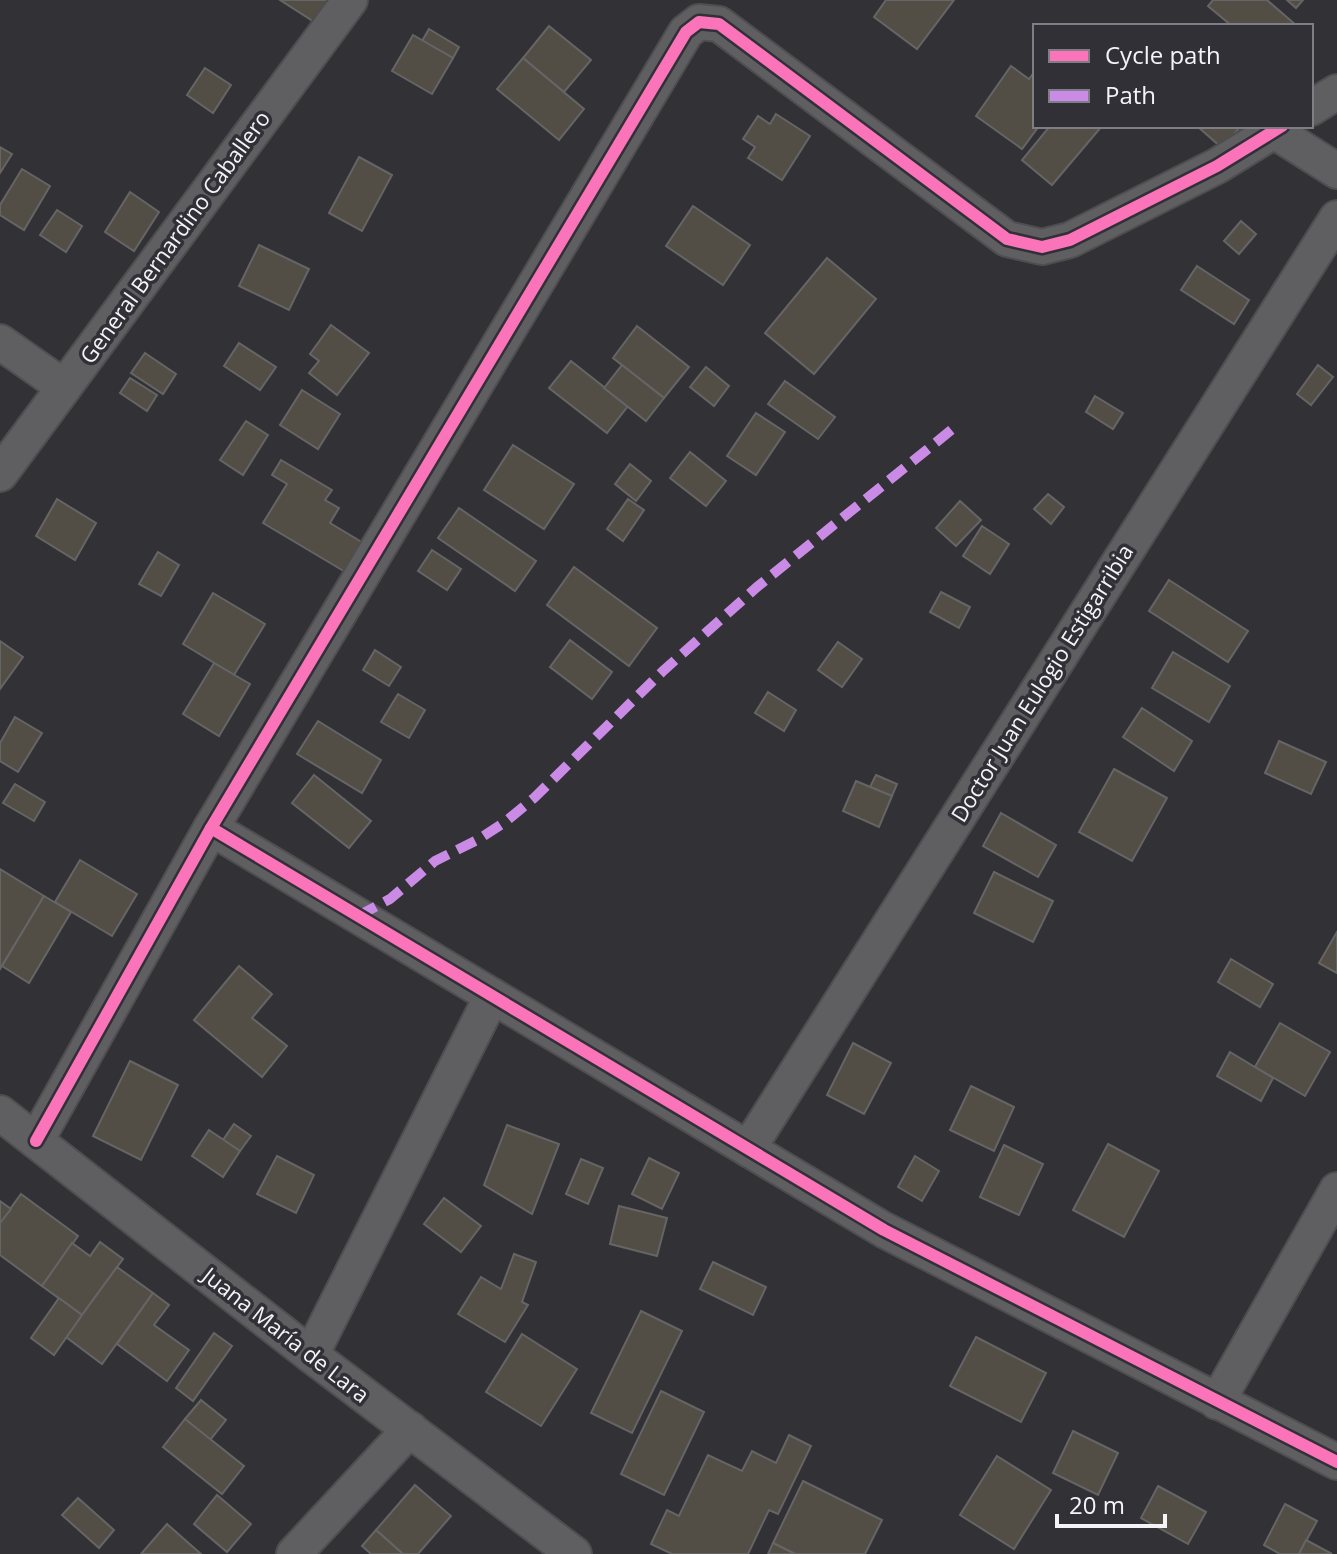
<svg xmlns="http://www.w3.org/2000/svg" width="1337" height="1554" viewBox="0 0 1337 1554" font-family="'Open Sans',sans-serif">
<rect width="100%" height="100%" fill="#323135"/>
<g fill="#524d45" stroke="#666566" stroke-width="2">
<path d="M280,0H331L316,23Z"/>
<path d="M886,0H954L917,49L874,17Z"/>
<path d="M1213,0H1267L1297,26H1232L1208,6Z"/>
<path d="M1287,0H1303L1296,8Z"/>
<path d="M549,26L591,60L564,92L523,58Z"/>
<path d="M429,29L459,47L453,58L422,41Z"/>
<path d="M413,35L453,58L432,94L392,71Z"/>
<path d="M523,58L584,109L559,140L497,89Z"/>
<path d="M1011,66L1029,79L1035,71V126H1039L1022,149L976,116Z"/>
<path d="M205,68L231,85L213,113L187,95Z"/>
<path d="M776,114L810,136L782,180L748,158L755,147L743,139L758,116L770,124Z"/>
<path d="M1050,126H1102L1052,185L1022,160Z"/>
<path d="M1197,126H1241L1222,148Z"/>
<path d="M0,147L12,154L0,173Z"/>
<path d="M359,157L392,175L362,231L329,213Z"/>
<path d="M22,169L50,186L24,230L0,215V205Z"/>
<path d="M130,192L159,212L134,251L105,232Z"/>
<path d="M693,206L750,245L723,285L666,246Z"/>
<path d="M57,210L82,226L66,252L40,235Z"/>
<path d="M1241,221L1256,234L1239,254L1224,241Z"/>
<path d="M259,245L309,269L289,310L239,286Z"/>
<path d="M827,258L876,299L814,374L765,333Z"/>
<path d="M1197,266L1249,300L1234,324L1181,290Z"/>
<path d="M331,325L369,353L337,395L309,373L319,361L310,354Z"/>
<path d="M637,326L689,367L664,398L613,358Z"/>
<path d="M239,343L276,367L260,390L224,366Z"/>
<path d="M145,353L176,374L163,394L131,373Z"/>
<path d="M571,361L628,406L607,433L549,388Z"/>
<path d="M622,365L664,398L646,421L604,388Z"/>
<path d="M1318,365L1333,377L1311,405L1297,394Z"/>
<path d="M706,367L729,386L714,406L690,387Z"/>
<path d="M130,378L157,395L147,411L120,393Z"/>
<path d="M785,381L835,417L818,439L768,404Z"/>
<path d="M302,390L340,414L318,449L280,425Z"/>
<path d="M1095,396L1123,413L1113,429L1086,412Z"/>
<path d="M756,413L785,432L756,475L727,456Z"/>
<path d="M246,421L268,435L243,475L220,460Z"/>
<path d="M513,445L574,484L544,529L484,490Z"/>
<path d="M690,452L726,481L706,506L670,478Z"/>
<path d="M281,460L332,490L325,500L339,508L330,523L365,544L347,573L263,523L287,484L272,475Z"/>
<path d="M630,464L651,481L636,501L615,484Z"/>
<path d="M1048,494L1064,507L1051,524L1034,509Z"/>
<path d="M57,499L96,523L75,560L36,536Z"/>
<path d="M628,499L644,510L623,541L607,529Z"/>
<path d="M960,501L981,520L956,546L936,528Z"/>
<path d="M459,508L536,561L515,591L438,538Z"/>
<path d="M982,526L1009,544L990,574L963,556Z"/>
<path d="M432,550L461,569L447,590L418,571Z"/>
<path d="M158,552L179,565L161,596L139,584Z"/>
<path d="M574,567L657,628L629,666L547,605Z"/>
<path d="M1169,580L1248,631L1228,662L1149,611Z"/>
<path d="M941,592L970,607L959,628L930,612Z"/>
<path d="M213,593L265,624L234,675L183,644Z"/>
<path d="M570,640L612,672L592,699L550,667Z"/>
<path d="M0,641L23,657L0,689Z"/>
<path d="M838,642L862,659L842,687L818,670Z"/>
<path d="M375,650L401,667L389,686L363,670Z"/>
<path d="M1173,652L1230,686L1209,722L1152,688Z"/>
<path d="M214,663L250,684L219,736L183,714Z"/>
<path d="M768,692L796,710L784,731L755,713Z"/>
<path d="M398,694L425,710L409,738L381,722Z"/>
<path d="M1142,708L1192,741L1174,771L1123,737Z"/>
<path d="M15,717L42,733L18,772L0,761V743Z"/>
<path d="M318,721L381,760L362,793L297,754Z"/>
<path d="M1279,741L1326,762L1311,794L1265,773Z"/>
<path d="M1114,769L1167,798L1132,861L1079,832Z"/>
<path d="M314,775L371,821L349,848L292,803Z"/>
<path d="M876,775L897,784L892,796L870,787Z"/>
<path d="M856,781L892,796L879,827L843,811Z"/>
<path d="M15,784L45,802L34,821L3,803Z"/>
<path d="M1001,813L1056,845L1038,877L983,846Z"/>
<path d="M80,860L137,894L112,936L55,902Z"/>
<path d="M0,869L44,896L0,969Z"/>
<path d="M994,872L1053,901L1033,942L974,913Z"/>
<path d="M44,896L71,912L29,983L2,966Z"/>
<path d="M1337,932V973L1319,963Z"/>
<path d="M1231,959L1273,984L1260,1007L1218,982Z"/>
<path d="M239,966L272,994L252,1018L287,1046L262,1077L194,1020Z"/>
<path d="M1280,1023L1330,1052L1305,1096L1255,1067Z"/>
<path d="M853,1043L891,1063L864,1114L827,1095Z"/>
<path d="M1230,1052L1273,1078L1261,1101L1217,1076Z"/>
<path d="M130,1061L178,1085L141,1160L93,1136Z"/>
<path d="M971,1086L1014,1107L994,1151L950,1130Z"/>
<path d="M234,1124L251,1136L240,1151L223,1140Z"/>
<path d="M507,1125L559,1144L532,1214L484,1185Z"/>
<path d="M209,1130L240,1151L223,1177L192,1156Z"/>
<path d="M1108,1144L1159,1171L1124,1237L1073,1210Z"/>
<path d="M1004,1145L1043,1164L1019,1215L980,1197Z"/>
<path d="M277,1156L314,1175L296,1213L257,1194Z"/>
<path d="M915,1156L939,1171L922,1201L898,1187Z"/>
<path d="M649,1158L679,1173L662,1209L632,1194Z"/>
<path d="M581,1159L603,1168L588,1204L566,1194Z"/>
<path d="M21,1194L78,1236L42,1286L0,1255V1223Z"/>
<path d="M444,1198L481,1226L461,1252L424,1224Z"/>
<path d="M0,1201L11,1209L0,1223Z"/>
<path d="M619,1206L667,1218L657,1256L610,1244Z"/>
<path d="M100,1242L123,1259L82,1315L42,1286L72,1243L90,1256Z"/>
<path d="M514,1254L536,1262L522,1302L528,1305L505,1342L458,1314L481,1277L501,1289Z"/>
<path d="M713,1262L766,1287L753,1315L700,1289Z"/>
<path d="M117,1267L153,1293L102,1364L66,1337Z"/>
<path d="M153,1293L169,1305L154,1325L189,1350L167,1381L117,1344Z"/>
<path d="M59,1298L82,1315L54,1355L31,1338Z"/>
<path d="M641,1311L682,1331L632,1433L591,1413Z"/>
<path d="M214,1333L232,1346L193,1401L176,1388Z"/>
<path d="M522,1334L577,1369L541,1426L486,1392Z"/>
<path d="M976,1337L1046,1373L1021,1422L950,1386Z"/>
<path d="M661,1391L704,1412L664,1495L621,1474Z"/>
<path d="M201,1400L226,1420L210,1440L185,1419Z"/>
<path d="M185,1419L244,1466L222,1494L163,1447Z"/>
<path d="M1073,1431L1118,1453L1098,1495L1053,1473Z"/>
<path d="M789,1435L811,1446L778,1514L769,1510L748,1554H672L651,1544L667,1510L679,1516L708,1455L742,1471L752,1451L776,1463Z"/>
<path d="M997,1456L1051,1490L1014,1549L960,1515Z"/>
<path d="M803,1481L882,1520L865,1554H795L773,1543Z"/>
<path d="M415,1485L451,1516L418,1554H403L376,1530Z"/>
<path d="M1158,1486L1206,1512L1188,1544L1141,1518Z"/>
<path d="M217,1495L251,1524L227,1552L194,1524Z"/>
<path d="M78,1498L114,1530L99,1548L62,1515Z"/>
<path d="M1285,1504L1317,1521L1299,1554H1280L1264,1545Z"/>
<path d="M167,1524L201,1554H141Z"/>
<path d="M376,1530L403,1554H371L362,1546Z"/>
<path d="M1306,1540L1332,1554H1299Z"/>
<path d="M773,1543L795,1554H768Z"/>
</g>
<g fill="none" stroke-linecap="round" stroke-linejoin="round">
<defs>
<g id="minor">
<path d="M1311,108L1337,92"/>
<path d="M1274,131L1337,171"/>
<path d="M0,342L64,387"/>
<path d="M0,474L350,0"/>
<path d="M211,828L884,1230L1337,1462"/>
<path d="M0,1113L311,1355L574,1554"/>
<path d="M36,1141L211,828L686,32L699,22L719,24L1007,239L1042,247L1070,240L1217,166L1282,126"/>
<path d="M748,1149L1337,218"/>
<path d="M311,1355L492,996"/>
<path d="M1217,1402L1337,1190"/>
<path d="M294,1554L410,1429"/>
</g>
</defs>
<use href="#minor" stroke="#4e4e51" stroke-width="38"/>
<use href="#minor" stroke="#5f5e61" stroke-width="34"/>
<path stroke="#ca8be6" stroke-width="10" stroke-dasharray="20 10" stroke-linecap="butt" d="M358,916L390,899L435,861L479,839L505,822L534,798L663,671L757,587L955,427"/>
<defs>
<g id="cycleway">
<path d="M211,828L884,1230L1337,1462"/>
<path d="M36,1141L211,828L686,32L699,22L719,24L1007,239L1042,247L1070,240L1217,166L1282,126"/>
</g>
</defs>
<use href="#cycleway" stroke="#313036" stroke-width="17"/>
<use href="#cycleway" stroke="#fb73b8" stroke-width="12"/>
</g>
<g text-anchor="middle" stroke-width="7" stroke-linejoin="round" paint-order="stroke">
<g font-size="22" fill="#f4f4f8" stroke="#313036">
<text transform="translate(175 237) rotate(-54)" y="8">General Bernardino Caballero</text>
<text transform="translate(1042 683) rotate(-58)" y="8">Doctor Juan Eulogio Estigarribia</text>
<text transform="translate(286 1335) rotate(38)" y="8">Juana María de Lara</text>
</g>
</g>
<rect x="1033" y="24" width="280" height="104" fill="#313036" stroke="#7f7e84" stroke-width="2"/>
<rect x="1049" y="50" width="40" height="12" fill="#fb73b8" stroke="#7f7e84" stroke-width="2"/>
<text x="1105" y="64" font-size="24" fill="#f4f4f8">Cycle path</text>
<rect x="1049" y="90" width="40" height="12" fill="#ca8be6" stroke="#7f7e84" stroke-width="2"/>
<text x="1105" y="104" font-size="24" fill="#f4f4f8">Path</text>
<path d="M1057 1514v12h108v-12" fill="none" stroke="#f4f4f8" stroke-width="4"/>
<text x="1069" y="1514" font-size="24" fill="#f4f4f8" stroke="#313036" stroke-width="6" paint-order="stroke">20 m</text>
</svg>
